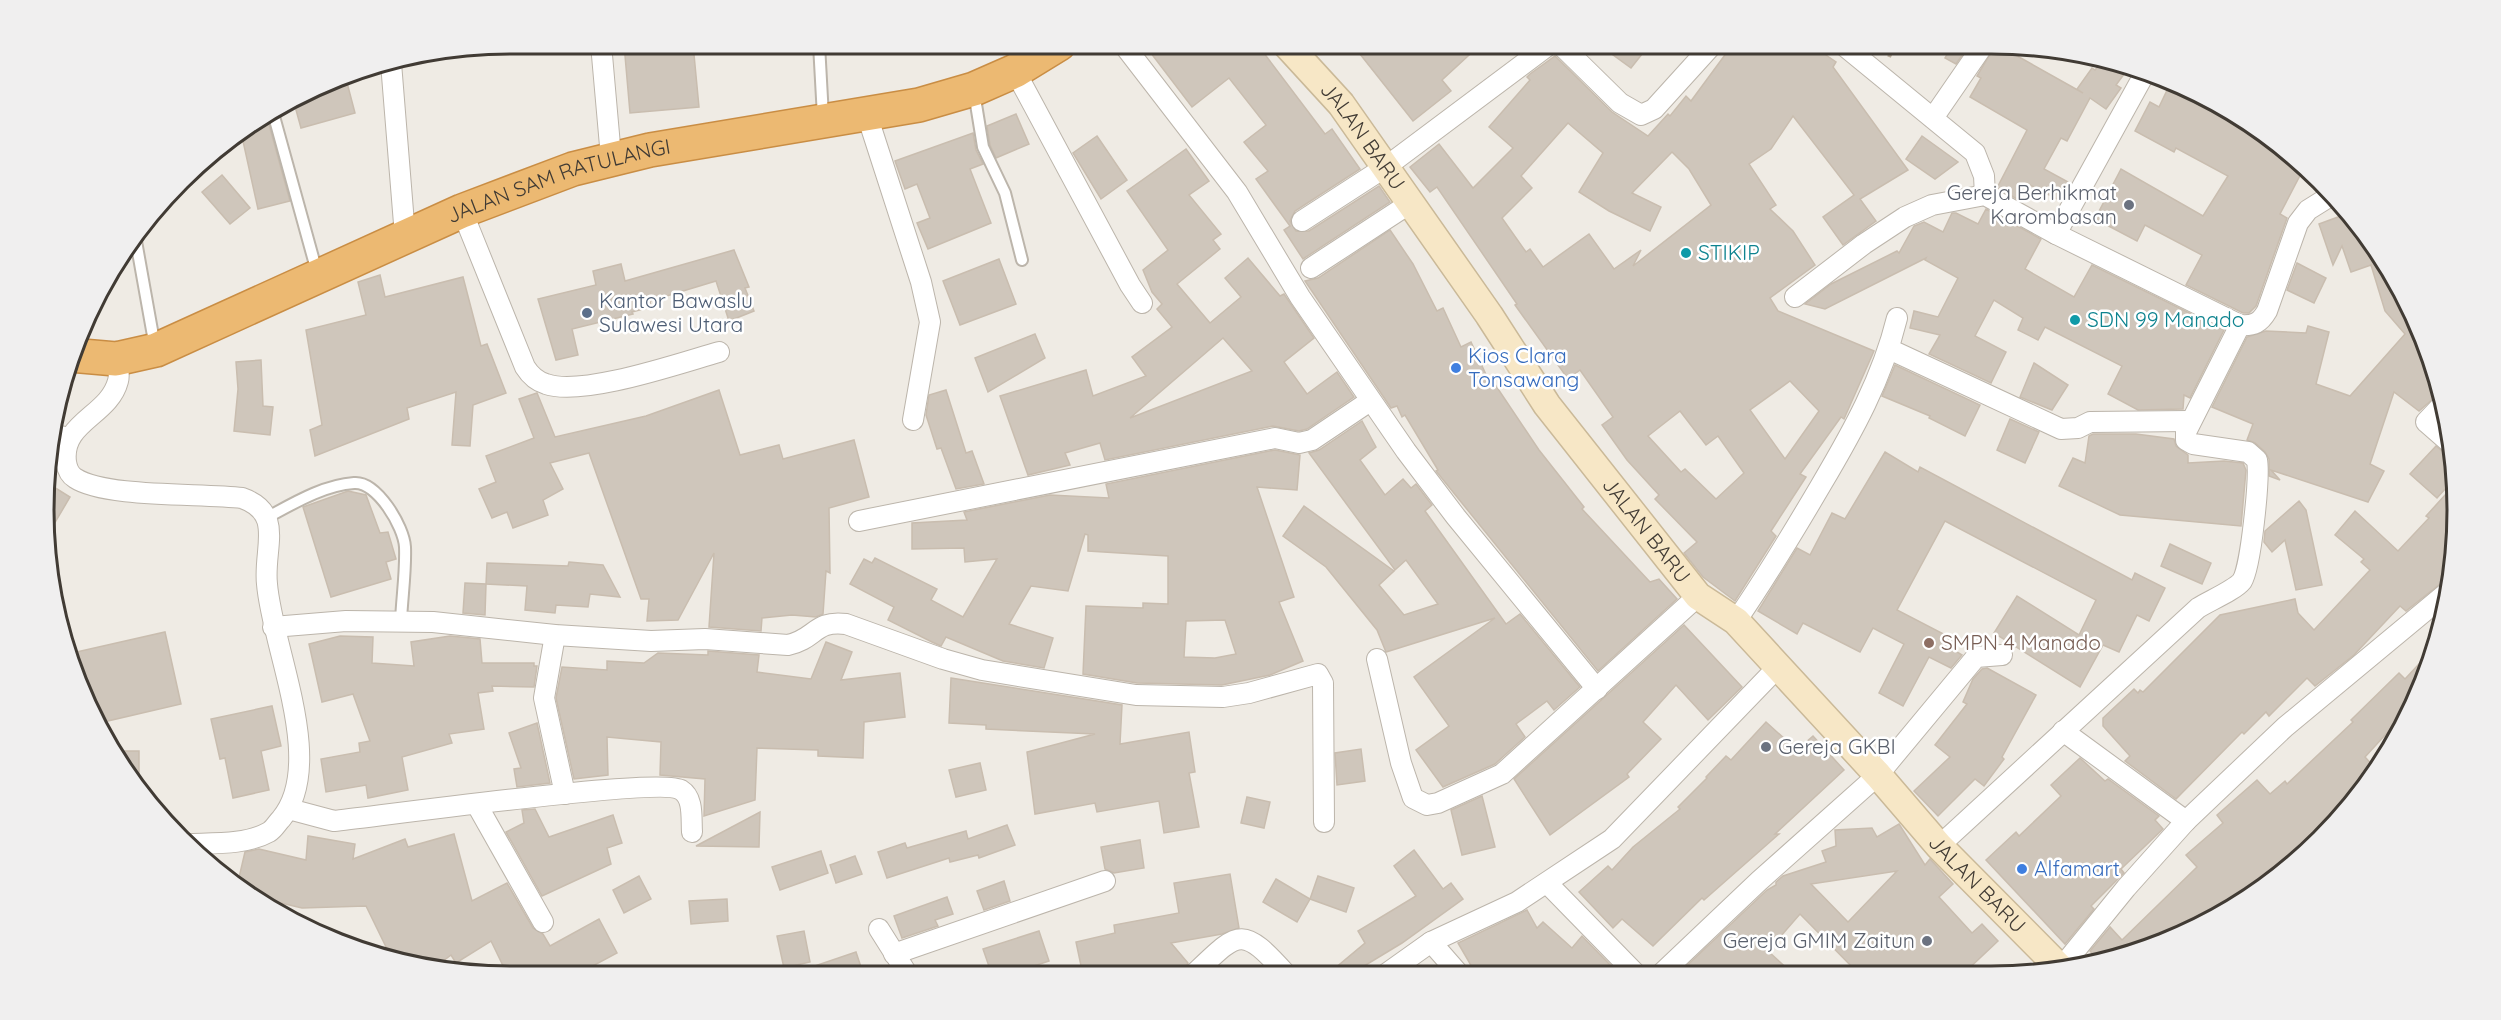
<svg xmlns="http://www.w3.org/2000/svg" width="2501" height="1020" viewBox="0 0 2501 1020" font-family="Quicksand,sans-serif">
<rect width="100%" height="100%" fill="#efebe4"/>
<g fill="#cfc6bb" stroke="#c9bdaf" stroke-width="1.5" fill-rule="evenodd">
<path d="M624,44H693L699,107L630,113Z"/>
<path d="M1144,44H1257L1325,134L1332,129L1360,169L1295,211L1290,221L1296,231H1309L1379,186L1390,202L1303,259L1284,230L1290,226L1256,179L1268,171L1244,142L1266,125L1229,78L1192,107Z"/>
<path d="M1352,44H1481L1442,80L1451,91L1413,121Z"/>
<path d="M1598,44H1650L1631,68Z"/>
<path d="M1733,44H1830L1826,55L1836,62L1833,67L1908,170L1860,199L1876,221L1843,245L1823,217L1854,195L1793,116L1771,149L1749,164L1776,205L1770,209L1793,231L1815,265L1770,298L1778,311L1874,351L1844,419L1841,417L1800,474L1806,477L1771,531L1776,536L1735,601L1703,577L1684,553L1697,542L1655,499L1659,495L1627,460L1602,425L1613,417L1580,370L1568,379L1515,305L1517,304L1437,187L1430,192L1410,167L1439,144L1473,188L1513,148L1489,127L1530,80L1527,77L1530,74L1555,56L1612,112L1648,136L1668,114L1670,116L1686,96L1691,101ZM1568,123L1603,153L1579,192L1609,211L1650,231L1661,207L1632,193L1672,152L1689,169L1711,205L1633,266L1641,250L1614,269L1589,234L1543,267L1530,249L1526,252L1502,218L1532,188L1521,176ZM1790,381L1819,411L1785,459L1750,410ZM1680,411L1706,445L1718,436L1744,473L1716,499L1685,469L1681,472L1648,436Z"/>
<path d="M1953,44H1970L1956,64L1945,58Z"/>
<path d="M1996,44L2083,93L2077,89L2092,68L2095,70L2102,62L2130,66L2116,85L2121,88L2106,109L2090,98L2067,141L2061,138L2044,169L2070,183L2061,201L2026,183L2017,199L1997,188L2027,130L1970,97L1981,78L1977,76Z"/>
<path d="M345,75L355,113L301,128L293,99Z"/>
<path d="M2171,82L2224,106L2305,166L2280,214L2287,218L2256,306L2249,313H2243L2186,285L2202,255L2145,225L2137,241L2095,219L2121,169L2203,216L2228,176L2176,148L2174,152L2135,131L2150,102L2159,107Z"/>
<path d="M1016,114L1029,144L996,158L990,145L987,126Z"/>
<path d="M268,121L290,201L258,209L241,132L250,125Z"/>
<path d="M973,133L976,150L983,164L970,169L991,223L928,249L917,223L930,218L917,184L905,189L895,161Z"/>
<path d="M1097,136L1127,180L1101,199L1073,153Z"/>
<path d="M1922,136L1958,162L1935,179L1906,159Z"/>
<path d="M1186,149L1209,181L1189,195L1221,234L1213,240L1220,249L1177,284L1210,323L1241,297L1225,278L1248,258L1280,296L1284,294L1314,338L1284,362L1307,394L1337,372L1354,397L1307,429L1299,431L1273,426L1105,460L1100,443L1065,453L1070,465L1028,475L1000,396L1086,370L1093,396L1146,376L1132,357L1172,327L1157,309L1162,304L1152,292L1143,270L1168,250L1127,191ZM1223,338L1252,371L1130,418Z"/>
<path d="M222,175L250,208L230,224L202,192Z"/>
<path d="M1986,209L2041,239L2025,269L2074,297L2092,265L2224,330L2190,398L2184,395L2183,409L2138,410L2108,394L2122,366L2045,327L2038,340L2018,330L2023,318L1994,300L1975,336L2006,352L1991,383L1929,354L1940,335L1910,328L1914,311L1938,317L1958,278L1925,260L1926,258L1825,309L1805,304L1831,284L1897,251L1899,253L1914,226L1924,222L1943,232L1952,213H1956L1978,224Z"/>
<path d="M2349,213L2361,226L2409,303L2442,391L2419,411L2394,392L2370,464L2384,471L2368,502L2271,470L2280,480L2269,476V459L2265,452L2255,443L2247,440L2253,424L2212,407L2247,337L2266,331L2306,333L2308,326L2329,332L2316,384L2350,396L2405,334L2385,311L2371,265L2351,272L2342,246L2333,265L2319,224Z"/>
<path d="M1390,230L1413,264L1437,311L1443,308L1461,347L1471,342L1489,381L1492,380L1539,450L1584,507L1582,509L1650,582L1659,579L1677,599L1598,671L1436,471L1438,470L1405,415L1402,417L1397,406L1391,408L1305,281L1318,278Z"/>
<path d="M734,250L749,287L745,288L754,311L729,321L716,281L650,301L651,307L632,312L633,314L572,329L578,355L556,360L538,299L596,285L593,271L621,264L625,281Z"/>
<path d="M999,259L1016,304L960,325L943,281Z"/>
<path d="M2297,263L2326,278L2314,303L2287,290Z"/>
<path d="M380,275L385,297L463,277L481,346L487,344L506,393L473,405L470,446L452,445L456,392L407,408L409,419L315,456L310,430L322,425L306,330L366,315L358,282Z"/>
<path d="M1035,334L1045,358L988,392L975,358Z"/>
<path d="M261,360L263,406L273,407L270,435L234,431L238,389L236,362Z"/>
<path d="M2034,363L2068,385L2052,410L2020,397Z"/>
<path d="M1895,365L1980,405L1965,436L1929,418L1930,416L1882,396Z"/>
<path d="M719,390L740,455L779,445L783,459L854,440L869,497L829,508L830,573L826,571L823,614L816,617L792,615L762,618L761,631L709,627L714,553L678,620L647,621L649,599H641L589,453L550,463L563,489L543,500L548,515L513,528L507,512L492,518L479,489L496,482L486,456L534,438L519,399L537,393L555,437L646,416Z"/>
<path d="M946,390L966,453L972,451L984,484L956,489L941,448L937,449L926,415L929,395Z"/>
<path d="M2010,419L2039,432L2025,463L1997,450Z"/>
<path d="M1362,421L1376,447L1360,460L1385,495L1403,479L1411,488L1416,484L1432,505L1425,511L1506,624L1520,614L1580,687L1554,710L1547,701L1516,724L1525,737L1495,764L1443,787L1416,750L1449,726L1414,677L1495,618L1386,652L1377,630L1326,567L1283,536L1304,506L1394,571L1379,585L1404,615L1438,604L1406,560L1395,570L1309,453L1319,450Z"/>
<path d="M2093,434H2136L2174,439L2176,446L2188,455V463L2224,461L2243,463L2246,470L2241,526L2120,515L2059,486L2073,458L2085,463L2089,436Z"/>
<path d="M2436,446L2447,455H2452L2456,477L2437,498L2410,474Z"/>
<path d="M1275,450L1300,455L1297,490L1257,487L1294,597L1279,602L1303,661L1270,675L1222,685L1137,683L1083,674L1086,606L1143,608V603L1168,604V556L1088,551V535L1085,534L1068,591L1031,586L1009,624L1053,638L1044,668L1003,661L946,637L941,646L932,642L888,620L894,607L850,584L864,559L872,563L875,558L937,589L931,600L963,617L997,559L965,562L964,548L912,549V523L967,520L964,512L1050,495L1109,498L1106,484ZM1225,620L1236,654L1215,658L1184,657L1186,621Z"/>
<path d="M1885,452L1918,472L1920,467L2132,580L2135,573L2165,588L2149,621L2137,615L2119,652L2103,645L2080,687L1994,633L2017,596L2079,635L2096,600L1945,521L1897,610L1957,641L1952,649L1962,655L1951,668L1929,657L1903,706L1879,693L1904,644L1873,628L1860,652L1803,623L1797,634L1758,611L1797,548L1810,555L1832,513L1845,519Z"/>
<path d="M2456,483L2454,571L2445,580L2406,611L2400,606L2354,655L2315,686L2307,678L2269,716L2266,712L2244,734L2242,732L2176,799L2125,761L2130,756L2103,726V718L2134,689L2138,693L2140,690L2143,692L2220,615L2295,599L2298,613L2314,630L2370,570L2361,562L2364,559L2335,535L2355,511L2398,551L2429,518L2426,516Z"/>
<path d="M49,484L70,497L50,531L49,501Z"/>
<path d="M348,491L366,495L380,533L388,532L396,559L386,562L391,579L331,597L303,507Z"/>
<path d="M2299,501L2306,510L2322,585L2296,590L2285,540L2272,552L2264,542L2265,531Z"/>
<path d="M2170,544L2211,563L2202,584L2161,566Z"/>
<path d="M569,562L603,565L620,597L590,594L588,607L556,605L555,613L525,610L527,586L486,584L487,563L568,566Z"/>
<path d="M465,583L486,584L485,615L463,613Z"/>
<path d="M1684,625L1742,687L1708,720L1676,685L1643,722L1661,739L1627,774L1629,777L1550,835L1514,779Z"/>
<path d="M165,632L181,704L99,723L72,653Z"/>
<path d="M340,636L373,637L372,663L414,666L411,642L450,636L480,639L482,663H534V666H537L534,687L492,686L493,691L478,693L484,729L449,734L452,743L402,757L408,790L368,798L366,785L326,792L321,759L360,752L359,743L370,741L353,694L322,702L309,644Z"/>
<path d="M826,642L852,652L841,680L900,673L905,717L864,722L863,758L818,756V750L757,748L755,800L704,816L705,779L660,775L661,742L607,737L608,775L574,779L556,698L562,667L607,670V661L644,663L658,653L708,655V651L759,655L757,672L811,679Z"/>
<path d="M2433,649L2435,650L2433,660L2407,711L2365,757L2377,770L2323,821L2328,827L2298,861L2170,941L2098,960L2090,951L2110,927L2122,940L2197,867L2186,855L2223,823L2217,815L2257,780L2270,794L2285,781L2287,784L2353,722L2351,720L2399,673L2405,679Z"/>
<path d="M1987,668L2036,695L2002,757L2004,759L1984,786L1975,779L1938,816L1914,791L1950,757L1935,745L1967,704L1963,702L1973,679L1982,669Z"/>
<path d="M951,678L1122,705L1120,744L1189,732L1195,772L1189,773L1199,827L1164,833L1159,801L1097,812L1095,803L1035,814L1027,752L1095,734L986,729V725L949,723Z"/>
<path d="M272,706L281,746L261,751L269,790L233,798L225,758L220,759L211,719Z"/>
<path d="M1766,722L1797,750L1813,736L1844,770L1775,834H1779L1704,900L1702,898L1653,946L1622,919L1613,928L1579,892L1608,866L1612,870L1633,847L1680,809L1678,807L1707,778L1706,777L1726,756L1731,760Z"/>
<path d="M537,723L550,783L517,787L514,769L521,768L509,733Z"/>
<path d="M1361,749L1365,781L1337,785L1335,753Z"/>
<path d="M111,751H139V789L121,764Z"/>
<path d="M2080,758L2105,781L2108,779L2159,816L2155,820L2163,829L2121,869L2124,873L2091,906L2094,909L2065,944L1986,860L2016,832L2019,836L2061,796L2051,785Z"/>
<path d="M980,763L986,790L956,797L949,770Z"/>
<path d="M1482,796L1495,847L1462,855L1451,810Z"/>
<path d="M1247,797L1270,802L1264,828L1241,823Z"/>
<path d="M535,809L549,837L613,815L622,843L607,848L611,864L542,896L506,832L524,823L522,810Z"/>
<path d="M760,812L759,847L696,846Z"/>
<path d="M1899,824L1925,865L1930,859L1953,884L1939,897L1972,933L1982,924L1998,941L1964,973H1858L1800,914L1768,951L1792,973H1679L1767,890L1776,885V882L1783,876L1826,862L1822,851L1836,846L1835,830L1872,828L1877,837ZM1897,871L1848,922L1811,884Z"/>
<path d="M1007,825L1015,845L979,858L978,855L950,862L949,858L887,878L878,852L905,843L907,848L966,831L968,839Z"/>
<path d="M454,834L472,901L507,883L533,928L543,934L550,946L599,919L617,953L574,976H508L491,941L456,963L451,955L438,965L391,957L366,906L302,908L260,898L237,886L245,852L259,849L306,860L308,836L355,844L353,859L405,839L408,847Z"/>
<path d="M1140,840L1144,868L1114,873L1105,869L1101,847Z"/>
<path d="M1414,850L1443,889L1451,883L1463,899L1402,943L1351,974H1328L1365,943L1358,931L1416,896L1394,866Z"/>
<path d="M821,851L828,873L780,890L772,867Z"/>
<path d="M855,856L862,874L836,883L830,865Z"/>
<path d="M1230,874L1239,928L1222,934L1171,943L1188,963L1181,975H1083L1076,942L1115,933L1114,925L1179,913L1174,883Z"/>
<path d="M639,876L651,899L624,913L613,890Z"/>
<path d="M1318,876L1354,888L1346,912L1310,899Z"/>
<path d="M1276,879L1310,899L1297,922L1263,902Z"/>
<path d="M1004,881L1010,901L984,910L977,891Z"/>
<path d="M947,897L953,914L935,920L938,926L902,938L894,916Z"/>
<path d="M727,899L728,921L691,924L689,901Z"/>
<path d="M1527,910L1537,928L1543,922L1572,948L1582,936L1619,974H1476L1458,943Z"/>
<path d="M804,931L810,962L784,968L777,936Z"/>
<path d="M1039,931L1049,961L1007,975H992L983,949Z"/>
<path d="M856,952L864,976H797V972Z"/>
</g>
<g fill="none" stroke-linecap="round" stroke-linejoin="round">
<defs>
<g id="lane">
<path d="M819,44L823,117"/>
<path d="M974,92L983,147L1005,193L1022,260"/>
<path d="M272,109L317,272"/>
<path d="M136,241L155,347"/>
<path d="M268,517C294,503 324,485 354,483C377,481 404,527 405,547C406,571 402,597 401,621"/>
</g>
<g id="street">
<path d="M601,44L611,157"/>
<path d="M1123,44L1237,192L1300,297L1406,451L1456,517L1597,689"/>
<path d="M1560,44L1620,103L1641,115L1654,109L1713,44"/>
<path d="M1842,44L1975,153L1984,176L1985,195"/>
<path d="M391,63L405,236"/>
<path d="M1015,71L1130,285L1142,303"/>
<path d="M866,112L921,282L930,322L913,420"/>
<path d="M1933,118L1984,44"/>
<path d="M462,211L525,367C530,375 536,381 546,384C582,397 680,363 719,352"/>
<path d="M1302,221L1387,166L1550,44"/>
<path d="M2056,234L2146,71"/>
<path d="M1311,268L1412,202"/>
<path d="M1795,297L1864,244L1905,217L1932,205L1985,195L2056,234L2240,325C2254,326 2260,323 2267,311L2298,223L2308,210L2332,195"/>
<path d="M1889,349L2061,429L2078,428L2090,422L2189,421"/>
<path d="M116,359C118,366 120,374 118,381C109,416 61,422 66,462C67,468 70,475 75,478C105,498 202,493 242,498C285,513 263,549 267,584C272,648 327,764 281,819C277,823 274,829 269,832C246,845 213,843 188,844"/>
<path d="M2444,403L2426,422L2450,443"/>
<path d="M51,434L69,438"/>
<path d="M859,521L1275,438L1299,443L1312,440L1370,401"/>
<path d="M1736,621C1767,576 1794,531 1821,485C1853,431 1882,379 1897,318"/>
<path d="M273,627L346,621L433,622L555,635L651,641L705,639L788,645C816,639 814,620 846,624L943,659L982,670L1136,695L1223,697L1249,693L1318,674L1323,683L1324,822"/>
<path d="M555,635L544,698L565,794"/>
<path d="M1377,659L1401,763L1413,798L1427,805L1438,803L1502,774L1698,596"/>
<path d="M2063,731L2186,821"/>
<path d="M477,805L543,922"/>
<path d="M289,809L334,821C380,816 661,777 681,790C694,798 691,818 692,832"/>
<path d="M1939,846L2198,608C2209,601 2235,590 2242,581C2251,567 2260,477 2257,460L2248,452L2193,444L2186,440V432L2240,325"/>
<path d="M1548,884L1636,974"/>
<path d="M879,929L908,975"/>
<path d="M1431,942L1459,974"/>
<path d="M894,954L1105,881"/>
<path d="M2061,968L2126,888L2186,821L2285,727L2449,591"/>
<path d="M1662,973L1759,881L1878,775L1976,657L2002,655"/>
<path d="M1386,974L1431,942L1517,902L1612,839L1777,668"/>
<path d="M1193,975C1239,931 1241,924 1286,974"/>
</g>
<g id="secondary">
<path id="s1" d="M1286,44L1341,104L1489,315L1547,405L1698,596L1736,621L1878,775L1939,846L2062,970"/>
</g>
<g id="highway">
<path id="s2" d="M70,355L116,359L156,350L462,211L573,169L650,150L919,105L974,89L1015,71L1059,44"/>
</g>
</defs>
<use href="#lane" stroke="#bcb5ab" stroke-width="14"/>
<use href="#street" stroke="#bcb5ab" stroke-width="22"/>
<use href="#secondary" stroke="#cab998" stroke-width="30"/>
<use href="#highway" stroke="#c98d44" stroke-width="36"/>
<path stroke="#b9ac9b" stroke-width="4" stroke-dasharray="3 3" stroke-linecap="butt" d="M1889,57L1895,44"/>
<use href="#lane" stroke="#fff" stroke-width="10"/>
<use href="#street" stroke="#fff" stroke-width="20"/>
<use href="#secondary" stroke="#f7e7c6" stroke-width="27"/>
<use href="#highway" stroke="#ecb972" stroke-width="33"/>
</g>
<g fill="#6b7280" stroke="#fff" stroke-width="2">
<circle cx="2129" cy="205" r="6"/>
<circle cx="1766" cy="747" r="6"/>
<circle cx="1927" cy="941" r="6"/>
</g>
<g fill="#0f9aa8" stroke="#fff" stroke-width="2">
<circle cx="1686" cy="253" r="6"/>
<circle cx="2075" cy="320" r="6"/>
</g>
<circle fill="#5c6f8a" stroke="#fff" stroke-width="2" cx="587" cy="313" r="6"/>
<g fill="#3f7fe0" stroke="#fff" stroke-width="2">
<circle cx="1456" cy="368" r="6"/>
<circle cx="2022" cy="869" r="6"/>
</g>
<circle fill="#8d6e63" stroke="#fff" stroke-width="2" cx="1929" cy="643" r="6"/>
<g text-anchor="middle" stroke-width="5" stroke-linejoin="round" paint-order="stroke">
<g font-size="21" fill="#413b34" stroke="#fff">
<text dy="7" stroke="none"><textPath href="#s1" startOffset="120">JALAN BARU</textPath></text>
<text dy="7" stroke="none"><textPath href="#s2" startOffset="525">JALAN SAM RATULANGI</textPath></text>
<text dy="7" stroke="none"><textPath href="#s1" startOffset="606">JALAN BARU</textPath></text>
<text dy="7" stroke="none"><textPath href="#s1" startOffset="1092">JALAN BARU</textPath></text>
</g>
<g font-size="21" fill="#5b616d" stroke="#fff" text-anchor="end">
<text x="2117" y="200">Gereja Berhikmat<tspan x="2117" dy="24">Karombasan</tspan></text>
<text x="1778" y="754" text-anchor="start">Gereja GKBI</text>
<text x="1915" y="948">Gereja GMIM Zaitun</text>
</g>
<g font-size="21" fill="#0d838f" stroke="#fff" text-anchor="start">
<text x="1698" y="260">STIKIP</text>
<text x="2087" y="327">SDN 99 Manado</text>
</g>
<g font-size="21" fill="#4e5e75" stroke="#fff" text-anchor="start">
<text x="599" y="308">Kantor Bawaslu<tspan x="599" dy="24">Sulawesi Utara</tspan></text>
</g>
<g font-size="21" fill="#366cbe" stroke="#fff" text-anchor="start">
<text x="1468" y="363">Kios Clara<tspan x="1468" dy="24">Tonsawang</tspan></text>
<text x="2034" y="876">Alfamart</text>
</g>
<g font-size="21" fill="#785e54" stroke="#fff" text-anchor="start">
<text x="1941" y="650">SMPN 4 Manado</text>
</g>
</g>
<path d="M0 0H2501V1020H0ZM510 54H1991A456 456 0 0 1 2447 510V510A456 456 0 0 1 1991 966H510A456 456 0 0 1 54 510V510A456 456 0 0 1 510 54Z" fill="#f0efef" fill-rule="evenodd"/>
<path fill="none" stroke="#413b34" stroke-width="3" d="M510 54H1991A456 456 0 0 1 2447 510V510A456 456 0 0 1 1991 966H510A456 456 0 0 1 54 510V510A456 456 0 0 1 510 54Z"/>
</svg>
